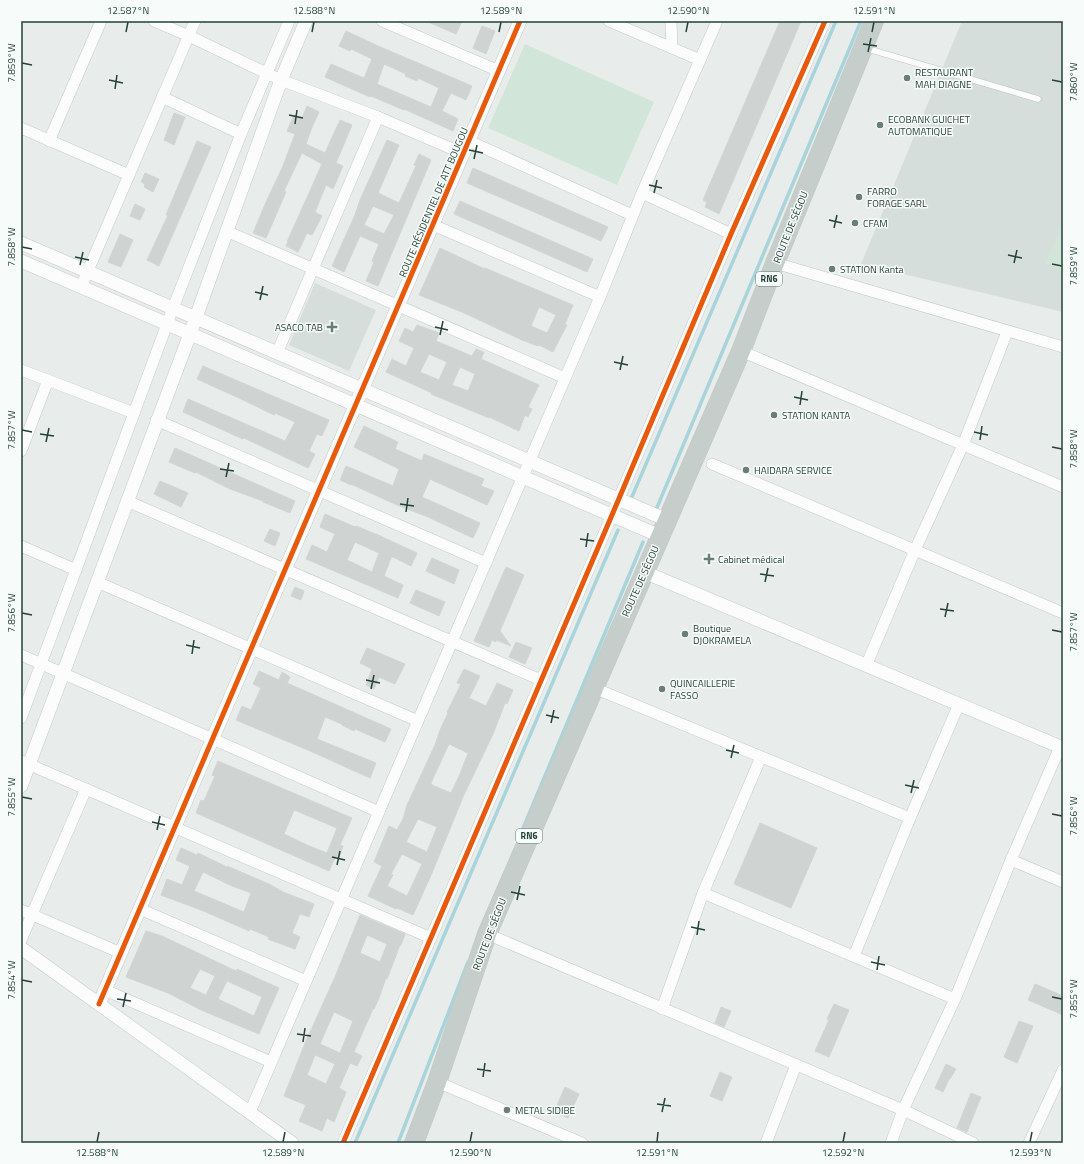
<svg xmlns="http://www.w3.org/2000/svg" width="1084" height="1164" viewBox="0 0 1084 1164" font-family="'Titillium Web',sans-serif">
<rect width="100%" height="100%" fill="#e8edeb"/>
<g fill="#d6dedb">
<path d="M962,21H1063V312L861,264Z"/>
<path d="M315,283L376,310L349,371L289,345Z"/>
</g>
<g fill="#d1e6d8">
<path d="M525,44L654,102L617,185L488,128Z"/>
<path d="M1063,225V270L1045,263Z"/>
</g>
<g fill="none" stroke-linecap="round" stroke-linejoin="round">
<g stroke="#a9d4db" stroke-width="3.5">
<path d="M631,499L836,21"/>
<path d="M656,510L861,21"/>
<path d="M519,838L643,542"/>
<path d="M355,1143L618,530"/>
<path d="M398,1143L468,962"/>
</g>
</g>
<g fill="#cfd4d2" stroke="#d1d6d4" fill-rule="evenodd">
<path d="M426,21H462L456,34Z"/>
<path d="M780,21H801L719,214L705,207L707,202L703,200Z"/>
<path d="M482,26L495,31L486,54L473,48Z"/>
<path d="M346,31L378,46L472,86L466,100L451,93L442,111L458,119L453,131L404,109V110L371,96L370,97L325,77L331,64L364,78L372,59L351,49L350,51L339,46ZM384,64L406,74L405,76L417,81L418,78L439,88L431,107L377,84Z"/>
<path d="M307,106L319,112L312,127L306,144L325,153L340,120L352,125L336,163L343,166L333,189L326,185L315,212L322,216L312,235L307,233L298,252L286,246L288,242H287L322,164L302,153L284,191L286,192L266,238L253,233L266,202L283,166L295,134L287,131L294,115L302,118Z"/>
<path d="M174,113L185,117L174,145L164,140Z"/>
<path d="M387,140L399,145L378,193L399,203L416,166L414,165L419,154L431,160L378,286L366,281L374,262L372,261L379,244L360,236L344,272L332,266L355,215L360,200ZM373,206L394,215L384,234L364,225Z"/>
<path d="M197,141L211,147L159,266L147,260L168,215H166Z"/>
<path d="M473,168L608,227L601,241L467,183Z"/>
<path d="M145,173L159,179L153,192L144,187L145,184L141,182Z"/>
<path d="M460,201L593,259L587,272L454,214Z"/>
<path d="M135,204L145,209L140,220L130,216Z"/>
<path d="M120,234L133,240L121,267L108,262Z"/>
<path d="M440,248L485,269V268L573,305L565,324L567,325L553,352L539,345L538,346L522,340L462,312L419,295ZM539,307L556,315L547,333L531,326Z"/>
<path d="M417,325L439,333L436,341L472,356L476,349L484,352L481,359L539,385L528,407L532,409L528,417L525,415L519,431L489,417V418L431,394L432,393L386,372L392,359L406,366L414,348L399,341L405,328L413,332ZM429,354L447,362L439,380L420,372ZM460,367L475,374L468,391L452,385Z"/>
<path d="M203,366L329,420L322,436L317,434L309,451L315,454L308,468L244,438L243,439L183,412L188,399L285,441L295,422L275,413L274,415L239,398L197,379Z"/>
<path d="M364,426L398,442L395,449L422,461L424,454L484,479L481,486L494,491L487,505L430,479L422,497L480,523L473,538L428,517L397,505L351,484V485L340,480L346,466L393,486L399,469L354,447Z"/>
<path d="M175,448L295,501L290,513L263,502V501L230,489L196,472L195,473L169,462Z"/>
<path d="M160,481L188,493L181,507L154,494Z"/>
<path d="M325,514L355,527L356,526L378,535L417,553L411,566L393,557L391,558L384,576L403,585L398,598L306,559L312,545L327,552L335,534L320,527ZM355,542L379,553L372,572L347,560Z"/>
<path d="M270,529L280,533L275,546L264,541Z"/>
<path d="M432,558L459,570L454,584L426,571Z"/>
<path d="M506,567L524,575L500,631L511,646L496,640V642L492,640L489,647L474,641Z"/>
<path d="M295,587L304,591L301,600L291,596Z"/>
<path d="M416,590L445,602L439,616L410,603Z"/>
<path d="M516,642L532,648L525,664L509,657Z"/>
<path d="M367,648L405,664L395,684L379,677L374,689L366,685L372,669L360,663Z"/>
<path d="M464,669L480,676L469,698L486,706L497,683L513,690L507,704L505,703L493,734L463,797L432,873L413,915L397,908L396,909L368,896L382,866L374,862L389,826L397,830L403,819L407,805L435,745L440,730L448,713L447,712L461,684L457,683ZM449,744L468,753L460,774L451,793L432,785L431,783ZM418,819L437,827L427,852L406,842ZM402,854L422,864L407,896L387,886L393,875L391,874Z"/>
<path d="M259,671L279,680L282,672L290,677L287,683L391,729L385,742L355,729L354,731L342,725V724L325,717L317,739L376,763L370,778L310,751L236,720L242,706L251,710L261,688L253,684Z"/>
<path d="M218,761L352,818L340,845L343,846L339,857L336,856L329,871L196,813L201,800L204,801L215,776L212,775ZM294,810L337,828L327,853L309,846L284,834Z"/>
<path d="M760,823L817,848L791,908L734,884Z"/>
<path d="M181,848L197,855L198,853L227,867V866L269,884L283,892L314,904L309,917L300,914L292,933L300,937L295,949L268,939L269,937L250,929L249,931L206,912L161,895L167,879L182,885L190,866L176,860ZM203,872L232,886L251,893L244,912L194,891Z"/>
<path d="M360,915L405,934L401,945H400L387,979L386,978L379,998L374,1009H373L354,1052L362,1056L357,1066L350,1063L339,1088L346,1092L334,1122L327,1118L322,1131L299,1121L306,1105L284,1096L306,1041L335,977ZM367,935L387,944L380,962L360,953ZM334,1012L353,1021L340,1053L320,1044ZM315,1055L335,1064L326,1084L307,1075Z"/>
<path d="M146,931L162,936L236,971L237,969L279,988L259,1034L201,1010L168,993L126,977ZM200,969L215,976L206,995L190,988ZM227,981L262,997L254,1016L218,999Z"/>
<path d="M1035,984L1063,996V1015L1028,1000Z"/>
<path d="M834,1004L849,1010L829,1057L815,1051L829,1020L827,1019Z"/>
<path d="M721,1007L731,1011L724,1027L715,1023Z"/>
<path d="M1019,1021L1033,1026L1017,1063L1004,1057Z"/>
<path d="M946,1064L956,1069L950,1079H949L943,1092L935,1088Z"/>
<path d="M720,1072L732,1077L722,1101L710,1096Z"/>
<path d="M565,1087L579,1094L568,1118L554,1112Z"/>
<path d="M971,1093L981,1097L967,1132L957,1128Z"/>
</g>
<g fill="none" stroke-linecap="round" stroke-linejoin="round">
<defs>
<path id="service" d="M865,48L1038,99"/>
<g id="minor">
<path d="M154,21L189,36L281,80L378,117L464,154"/>
<path d="M382,21L499,71"/>
<path d="M609,21L700,60"/>
<path d="M671,21L672,48"/>
<path d="M162,97L241,134"/>
<path d="M21,128L129,175"/>
<path d="M49,141L101,21"/>
<path d="M469,141L632,215"/>
<path d="M642,193L731,234"/>
<path d="M433,225L600,297"/>
<path d="M226,231L565,378"/>
<path d="M775,263L1063,347"/>
<path d="M81,287L195,21"/>
<path d="M741,351L1063,487"/>
<path d="M277,353L378,117"/>
<path d="M21,370L134,413"/>
<path d="M156,420L486,563"/>
<path d="M21,451L48,380"/>
<path d="M712,464L1063,613"/>
<path d="M127,501L541,680"/>
<path d="M21,546L76,570"/>
<path d="M97,582L418,721"/>
<path d="M21,655L379,812"/>
<path d="M866,666L915,550L963,445L1007,332"/>
<path d="M594,688L910,818"/>
<path d="M21,718L173,308L241,134L289,21"/>
<path d="M21,761L431,938"/>
<path d="M1011,860L1063,882"/>
<path d="M703,893L955,999"/>
<path d="M140,909L306,981"/>
<path d="M21,910L121,953"/>
<path d="M487,934L903,1110L973,1143"/>
<path d="M21,940L86,789"/>
<path d="M854,956L910,818L959,704"/>
<path d="M105,990L271,1062"/>
<path d="M662,1009L703,893L761,757"/>
<path d="M437,1082L582,1143"/>
<path d="M250,1112L600,297L642,193L717,21"/>
<path d="M343,1143L612,515L731,234L825,21"/>
<path d="M766,1143L796,1065"/>
<path d="M891,1143L903,1110L955,999L1011,860L1060,747"/>
<path d="M1029,1143L1063,1070"/>
</g>
<g id="tertiary">
<path d="M21,243L667,520"/>
<path d="M21,261L660,536"/>
<path d="M644,572L1063,748"/>
<path d="M21,786L190,334L281,80L306,21"/>
<path d="M21,948L292,1143"/>
<path d="M99,1004L520,21"/>
</g>
<path id="trunk" d="M414,1143L437,1082L487,934L741,351L775,263L874,21"/>
</defs>
<use href="#service" stroke="#c5cac8" stroke-width="7"/>
<use href="#minor" stroke="#c5cac8" stroke-width="12"/>
<use href="#tertiary" stroke="#c5cac8" stroke-width="14"/>
<use href="#trunk" stroke="#c3ccc9" stroke-width="20"/>
<use href="#service" stroke="#fcfcfc" stroke-width="5.5"/>
<use href="#minor" stroke="#fcfcfc" stroke-width="11"/>
<use href="#tertiary" stroke="#fcfcfc" stroke-width="13"/>
<use href="#trunk" stroke="#c6cecc" stroke-width="18"/>
<defs>
<g id="cycleway">
<path d="M99,1004L520,21"/>
<path d="M343,1143L612,515L731,234L825,21"/>
</g>
</defs>
<use href="#cycleway" stroke="#f7fbf9" stroke-width="8"/>
<use href="#cycleway" stroke="#e8590c" stroke-width="5"/>
</g>
<path fill="none" stroke="#24423a" stroke-width="1.5" d="M126,32L128,22M312,32L314,22M499,32L501,22M686,32L688,22M872,32L874,22M863,44L877,46M868,52L871,38M22,63L32,65M109,80L123,83M1052,80L1062,82M115,89L117,75M289,115L303,118M295,124L297,110M469,150L483,153M474,159L477,145M649,185L662,188M654,193L657,180M829,220L842,223M834,228L837,215M22,247L32,249M1008,255L1022,258M75,257L89,260M1014,263L1017,250M1052,264L1062,266M80,265L83,252M255,292L268,295M260,300L263,286M435,327L448,330M440,335L443,321M614,362L628,365M620,370L623,356M794,397L808,400M800,405L802,391M22,430L32,432M974,432L988,435M40,434L54,436M980,440L982,426M46,442L49,428M1052,447L1062,449M220,469L234,471M226,477L229,463M400,504L414,506M406,512L408,498M580,539L594,541M586,547L588,533M760,574L774,576M765,582L768,568M940,609L954,611M22,613L32,615M945,617L948,603M1052,630L1062,632M186,645L200,648M192,654L194,640M366,680L380,683M371,689L374,675M546,715L559,718M551,723L554,710M726,750L739,753M731,758L734,745M905,785L919,788M911,793L914,780M22,797L32,799M1052,814L1062,816M152,822L165,825M157,830L160,816M332,857L345,860M337,865L340,851M511,892L525,895M517,900L520,886M691,927L705,930M697,935L699,921M871,962L885,965M877,970L879,956M22,980L32,982M1052,997L1062,999M117,999L131,1001M123,1007L126,993M297,1034L311,1036M303,1042L305,1028M477,1069L491,1071M483,1077L485,1063M657,1104L671,1106M662,1112L665,1098M97,1142L99,1132M283,1142L285,1132M470,1142L472,1132M657,1142L658,1132M843,1142L845,1132M1030,1142L1032,1132"/>
<g fill="#697e78" stroke="#f7fbf9" stroke-width="1.5">
<circle cx="907" cy="78" r="4"/>
<circle cx="880" cy="125" r="4"/>
<circle cx="859" cy="197" r="4"/>
<circle cx="855" cy="223" r="4"/>
<circle cx="832" cy="269" r="4"/>
<path d="M330 321h4v4h4v4h-4v4h-4v-4h-4v-4h4z"/>
<circle cx="774" cy="415" r="4"/>
<circle cx="746" cy="470" r="4"/>
<path d="M707 553h4v4h4v4h-4v4h-4v-4h-4v-4h4z"/>
<circle cx="685" cy="634" r="4"/>
<circle cx="662" cy="689" r="4"/>
<circle cx="507" cy="1110" r="4"/>
</g>
<g text-anchor="middle" stroke-width="3" stroke-linejoin="round" paint-order="stroke">
<g fill="#f7fbf9" stroke="#637a73" stroke-width="1">
<rect x="756" y="272" width="26" height="14" rx="3"/>
<rect x="516" y="829" width="26" height="14" rx="3"/>
</g>
<g font-size="9" font-weight="bold" fill="#24423a">
<text x="769" y="282">RN6</text>
<text x="529" y="839">RN6</text>
</g>
<g font-size="10" fill="#24423a" stroke="#f7fbf9" text-anchor="start">
<text x="915" y="76">RESTAURANT<tspan x="915" dy="12">MAH DIAGNE</tspan></text>
<text x="888" y="123">ECOBANK GUICHET<tspan x="888" dy="12">AUTOMATIQUE</tspan></text>
<text x="867" y="195">FARRO<tspan x="867" dy="12">FORAGE SARL</tspan></text>
<text x="863" y="227">CFAM</text>
<text x="840" y="273">STATION Kanta</text>
<text x="323" y="331" text-anchor="end">ASACO TAB</text>
<text x="782" y="419">STATION KANTA</text>
<text x="754" y="474">HAIDARA SERVICE</text>
<text x="718" y="563">Cabinet médical</text>
<text x="693" y="632">Boutique<tspan x="693" dy="12">DJOKRAMELA</tspan></text>
<text x="670" y="687">QUINCAILLERIE<tspan x="670" dy="12">FASSO</tspan></text>
<text x="515" y="1114">METAL SIDIBE</text>
</g>
<g font-size="10" fill="#24423a" stroke="#f7fbf9">
<text transform="translate(433 202) rotate(-67)" y="4">ROUTE RÉSIDENTIEL DE ATT BOUGOU</text>
<text transform="translate(790 227) rotate(-68)" y="4">ROUTE DE SÉGOU</text>
<text transform="translate(640 581) rotate(-66)" y="4">ROUTE DE SÉGOU</text>
<text transform="translate(489 934) rotate(-69)" y="4">ROUTE DE SÉGOU</text>
</g>
</g>
<rect width="1084" height="1164" fill="none" stroke="#f7fbf9" stroke-width="44"/>
<rect x="22" y="22" width="1040" height="1120" fill="none" stroke="#24423a" stroke-width="1.5"/>
<g font-size="10" text-anchor="middle" fill="#24423a">
<text x="128" y="14">12.587°N</text>
<text x="314" y="14">12.588°N</text>
<text x="501" y="14">12.589°N</text>
<text x="688" y="14">12.590°N</text>
<text x="874" y="14">12.591°N</text>
<text transform="translate(11 63) rotate(-90)" y="4">7.859°W</text>
<text transform="translate(1073 82) rotate(-90)" y="4">7.860°W</text>
<text transform="translate(11 247) rotate(-90)" y="4">7.858°W</text>
<text transform="translate(1073 266) rotate(-90)" y="4">7.859°W</text>
<text transform="translate(11 430) rotate(-90)" y="4">7.857°W</text>
<text transform="translate(1073 449) rotate(-90)" y="4">7.858°W</text>
<text transform="translate(11 613) rotate(-90)" y="4">7.856°W</text>
<text transform="translate(1073 632) rotate(-90)" y="4">7.857°W</text>
<text transform="translate(11 797) rotate(-90)" y="4">7.855°W</text>
<text transform="translate(1073 816) rotate(-90)" y="4">7.856°W</text>
<text transform="translate(11 980) rotate(-90)" y="4">7.854°W</text>
<text transform="translate(1073 999) rotate(-90)" y="4">7.855°W</text>
<text x="97" y="1156">12.588°N</text>
<text x="283" y="1156">12.589°N</text>
<text x="470" y="1156">12.590°N</text>
<text x="657" y="1156">12.591°N</text>
<text x="843" y="1156">12.592°N</text>
<text x="1030" y="1156">12.593°N</text>
</g>
</svg>
